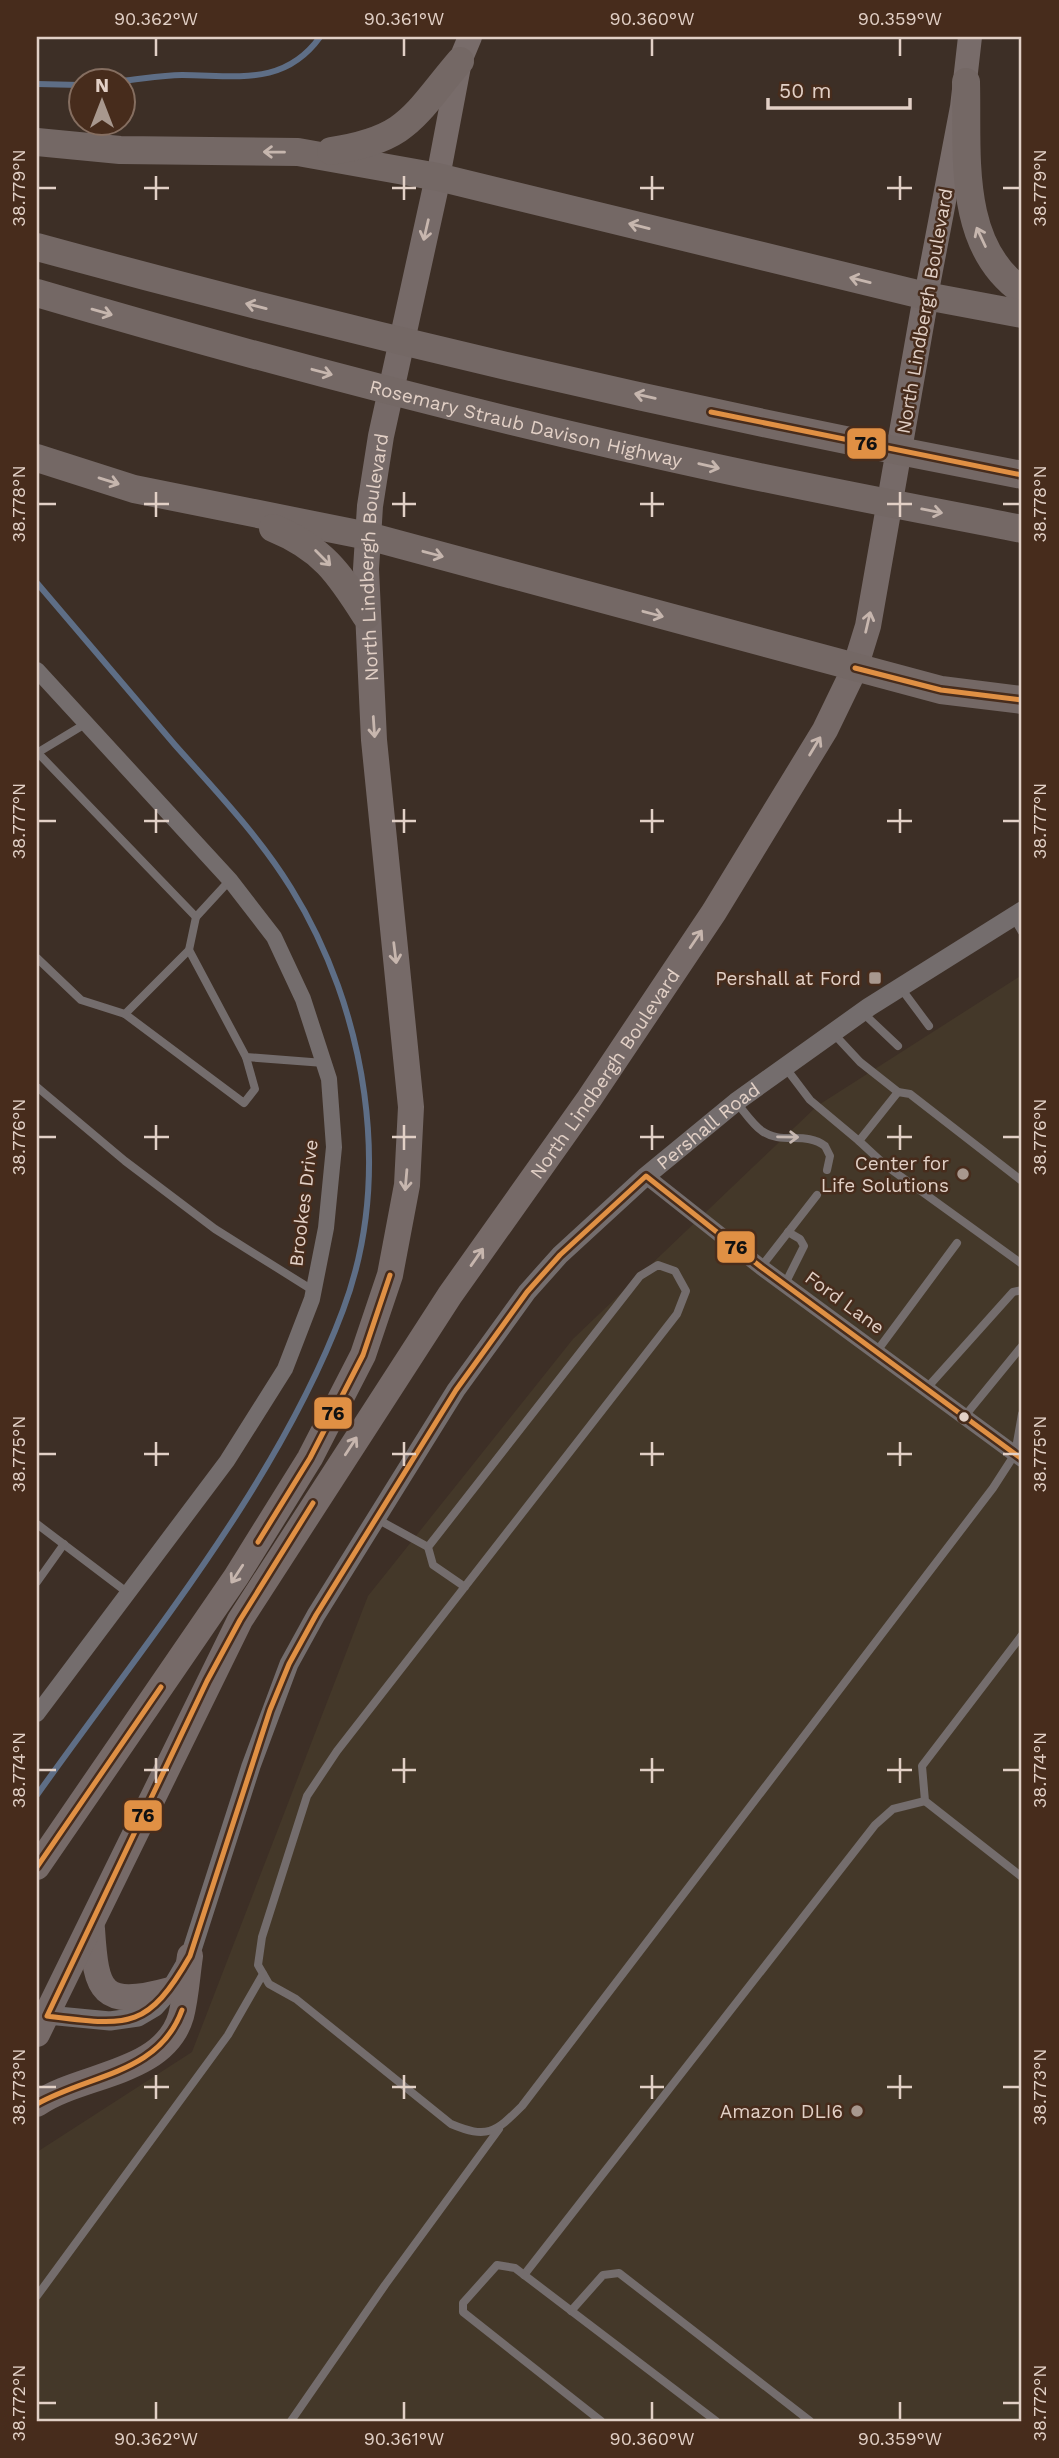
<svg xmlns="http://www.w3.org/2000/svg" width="1059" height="2458" viewBox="0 0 1059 2458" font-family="'Work Sans',sans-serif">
<rect width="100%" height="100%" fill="#3d2f26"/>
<path fill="#443829" d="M1022,975V2421H37V2152L192,2052L368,1596L573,1339L817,1106Z"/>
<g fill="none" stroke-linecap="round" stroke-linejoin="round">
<g stroke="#5e6e86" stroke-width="6">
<path d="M122,81C142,79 162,75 182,75C236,75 284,87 320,37"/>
<path d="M37,84L80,85"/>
<path d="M37,583C83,637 129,691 175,745C215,790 259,836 291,888C366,1009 394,1174 343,1310C278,1484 144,1644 37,1795"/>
</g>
<g stroke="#746d6d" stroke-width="8">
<path d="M37,753L85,724"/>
<path d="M38,753L196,917L230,880"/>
<path d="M196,917L189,950L246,1057L324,1063"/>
<path d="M1013,917L1022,932"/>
<path d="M189,950L125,1014L244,1103L255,1089L246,1057"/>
<path d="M37,958L81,1000L125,1014"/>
<path d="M900,987L929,1026"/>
<path d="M862,1012L898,1046"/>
<path d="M785,1067L810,1100L859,1141L898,1092L860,1062L833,1033"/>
<path d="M37,1087L125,1161L215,1229L314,1291"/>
<path d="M898,1092L910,1094L1022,1181"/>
<path d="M736,1102C744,1111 752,1124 762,1131C781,1145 806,1131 825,1146L830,1156L827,1170"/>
<path d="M859,1141L885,1165L1022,1264"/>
<path d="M761,1267L817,1195"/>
<path d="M785,1284L804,1246L800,1239L788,1232"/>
<path d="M877,1351L957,1243"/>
<path d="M926,1389L1013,1292L1022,1290"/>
<path d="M964,1417L1022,1346"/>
<path d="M377,1519L428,1547"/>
<path d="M37,1524L128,1593"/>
<path d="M37,1582L64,1544"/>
<path d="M465,1587L433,1565L428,1547L640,1276L658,1265L675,1271L686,1291L677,1314L337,1751L307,1796L262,1937L258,1965L269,1984L296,1999L451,2124C487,2139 495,2133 522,2106L993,1488L1015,1454L1022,1414"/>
<path d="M1022,1635L922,1766L925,1801L1022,1877"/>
<path d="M524,2275L875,1825L893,1809L925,1801"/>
<path d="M37,2296L228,2035L263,1974"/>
<path d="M571,2311L603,2275L619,2273L810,2421"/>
<path d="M291,2421L385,2285L499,2129"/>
<path d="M601,2421L463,2312V2303L497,2265L515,2268L716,2421"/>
</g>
<g stroke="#746d6d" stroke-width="16">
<path d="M37,670L230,880L274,937L303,999L329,1079L334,1147L326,1228L312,1299L285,1369L227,1461L37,1714"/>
<path d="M646,1176L761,1267L1022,1459"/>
</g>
<path stroke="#746d6d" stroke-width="19" id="s1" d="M37,2014L110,2021L138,2017L155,2007L170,1990L190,1956L251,1766L289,1664L316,1615L456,1390L527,1292L560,1255L646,1176L736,1102L869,1007L1022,911"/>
<g stroke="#786c6a" stroke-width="24">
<path d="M438,177L460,61L470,37"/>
<path d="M926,296L962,107L970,37"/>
</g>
<g stroke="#766a68" stroke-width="26">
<path id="s2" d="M37,1867L236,1577L310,1458L363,1355L390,1275L407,1185L411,1107L374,740L366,569L370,506L381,436L438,177"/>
<path d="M92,1929C96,1992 101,2009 170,1990"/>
<path id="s3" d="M37,2034L240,1620L450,1295L589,1099L714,912L825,730L855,668L868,626L926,296"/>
<path d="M37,2104C79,2074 164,2075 181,2016C186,1997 187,1976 190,1956"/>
</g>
<g stroke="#746865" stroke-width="28">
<path d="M966,82C968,152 956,245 1022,291"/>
<path d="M37,142L120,150L298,152L438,177L926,296L1022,314"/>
<path d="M331,151C409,139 413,116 460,61"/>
<path d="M37,247C362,336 691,412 1022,475"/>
<path id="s4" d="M37,293C261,359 488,419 717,468C818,490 920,509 1022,529"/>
<path d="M37,458L134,489L368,536L941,690L1022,700"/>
<path d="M273,528C322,548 339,573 366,616"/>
</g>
<defs>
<g id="bus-1">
<path d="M711,412L1022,475"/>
<path d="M855,668L941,690L1022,700"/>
<path d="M313,1503L240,1620L207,1681L47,2016C128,2026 147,2031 190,1956L270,1710L289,1664L316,1615L456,1390L527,1292L560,1255L646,1176L761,1267L1022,1459"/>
<path d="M258,1542L310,1458L363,1355L390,1275"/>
<path d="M37,1867L161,1687"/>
<path d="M37,2104C90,2074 159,2074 182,2010"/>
</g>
</defs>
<use href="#bus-1" stroke="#472c1c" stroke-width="10"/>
<use href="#bus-1" stroke="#e09044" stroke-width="5"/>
</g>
<defs><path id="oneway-shaft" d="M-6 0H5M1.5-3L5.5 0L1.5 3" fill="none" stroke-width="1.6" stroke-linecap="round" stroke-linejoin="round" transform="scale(1.75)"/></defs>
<g stroke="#c6b6ae">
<use href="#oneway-shaft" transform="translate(274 152) rotate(-179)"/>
<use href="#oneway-shaft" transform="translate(639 226) rotate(-166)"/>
<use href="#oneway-shaft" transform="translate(981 237) rotate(-115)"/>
<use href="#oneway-shaft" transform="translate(860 280) rotate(-166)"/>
<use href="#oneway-shaft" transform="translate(256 306) rotate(-166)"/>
<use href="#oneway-shaft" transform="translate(102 312) rotate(16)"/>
<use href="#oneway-shaft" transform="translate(322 372) rotate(15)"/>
<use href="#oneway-shaft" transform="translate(645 396) rotate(-167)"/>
<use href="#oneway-shaft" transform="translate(709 466) rotate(13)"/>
<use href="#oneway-shaft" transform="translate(109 481) rotate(17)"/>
<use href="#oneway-shaft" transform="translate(932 511) rotate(11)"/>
<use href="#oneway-shaft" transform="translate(433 554) rotate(15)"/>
<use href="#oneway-shaft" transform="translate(323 558) rotate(45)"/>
<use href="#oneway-shaft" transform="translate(653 614) rotate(15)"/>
</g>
<g stroke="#c7b6ae">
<use href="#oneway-shaft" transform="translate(426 230) rotate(103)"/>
<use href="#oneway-shaft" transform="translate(868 622) rotate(-77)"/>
<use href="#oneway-shaft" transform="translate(374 727) rotate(86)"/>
<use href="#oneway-shaft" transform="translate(815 746) rotate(-59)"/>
<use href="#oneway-shaft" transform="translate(696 939) rotate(-56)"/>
<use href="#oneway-shaft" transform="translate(395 953) rotate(83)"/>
<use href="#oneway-shaft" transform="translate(406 1180) rotate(95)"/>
<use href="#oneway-shaft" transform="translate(477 1257) rotate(-55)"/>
<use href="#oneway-shaft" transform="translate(351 1446) rotate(-57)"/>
<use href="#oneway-shaft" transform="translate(237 1574) rotate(123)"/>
</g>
<use stroke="#c6b7b0" href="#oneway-shaft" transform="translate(788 1137) rotate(1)"/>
<path fill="none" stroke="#e2d0c6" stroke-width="2.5" d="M156,38V56M404,38V56M652,38V56M900,38V56M156,176V200M404,176V200M652,176V200M900,176V200M38,188H56M144,188H169M392,188H416M640,188H664M887,188H912M1003,188H1020M156,492V517M404,492V517M652,492V517M900,492V517M38,504H56M144,504H169M392,504H416M640,504H664M887,504H912M1003,504H1020M156,809V833M404,809V833M652,809V833M900,809V833M38,821H56M144,821H169M392,821H416M640,821H664M887,821H912M1003,821H1020M156,1125V1150M404,1125V1150M652,1125V1150M900,1125V1150M38,1137H56M144,1137H169M392,1137H416M640,1137H664M887,1137H912M1003,1137H1020M156,1442V1466M404,1442V1466M652,1442V1466M900,1442V1466M38,1454H56M144,1454H169M392,1454H416M640,1454H664M887,1454H912M1003,1454H1020M156,1758V1783M404,1758V1783M652,1758V1783M900,1758V1783M38,1770H56M144,1770H169M392,1770H416M640,1770H664M887,1770H912M1003,1770H1020M156,2075V2099M404,2075V2099M652,2075V2099M900,2075V2099M38,2087H56M144,2087H169M392,2087H416M640,2087H664M887,2087H912M1003,2087H1020M156,2402V2420M404,2402V2420M652,2402V2420M900,2402V2420M38,2403H56M1003,2403H1020"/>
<g fill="#a8988e" stroke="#472c1c" stroke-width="2.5">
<rect x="868" y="971" width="14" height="14" rx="3.5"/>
<circle cx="963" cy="1174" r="7"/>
<circle cx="857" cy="2111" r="7"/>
</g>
<circle fill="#e2d0c6" stroke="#472c1c" stroke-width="2.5" cx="964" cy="1417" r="6"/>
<g text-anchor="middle" stroke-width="5" stroke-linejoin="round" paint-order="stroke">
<g font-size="19" fill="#e2d0c6" stroke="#472c1c">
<text transform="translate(924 311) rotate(-80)" y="7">North Lindbergh Boulevard</text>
<text dy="7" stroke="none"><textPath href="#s4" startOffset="506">Rosemary Straub Davison Highway</textPath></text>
<text dy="7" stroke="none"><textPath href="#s2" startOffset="1414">North Lindbergh Boulevard</textPath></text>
<text dy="7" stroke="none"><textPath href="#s3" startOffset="1118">North Lindbergh Boulevard</textPath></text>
<text dy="7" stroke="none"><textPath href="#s1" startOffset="1180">Pershall Road</textPath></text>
<text transform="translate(303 1203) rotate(-83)" y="7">Brookes Drive</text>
<text transform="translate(845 1302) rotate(36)" y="7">Ford Lane</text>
</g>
<g font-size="19" fill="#e2d0c6" stroke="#472c1c" text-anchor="end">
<text x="861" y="985">Pershall at Ford</text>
<text x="949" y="1170">Center for<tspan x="949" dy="22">Life Solutions</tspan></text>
<text x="843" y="2118">Amazon DLI6</text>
</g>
</g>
<g stroke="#472c1c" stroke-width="2.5">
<rect x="846" y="427" width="41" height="33" rx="7" fill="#e09044"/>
<rect x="716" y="1230" width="40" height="34" rx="7" fill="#e09044"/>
<rect x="313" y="1396" width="40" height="34" rx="7" fill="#e09044"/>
<rect x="123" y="1799" width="40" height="33" rx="7" fill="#e09044"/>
</g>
<g font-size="19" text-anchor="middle" font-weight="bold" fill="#111">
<text x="866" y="450">76</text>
<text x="736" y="1254">76</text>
<text x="333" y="1420">76</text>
<text x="143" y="1822">76</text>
</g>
<rect width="1059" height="2458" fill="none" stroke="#472c1c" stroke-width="77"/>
<g transform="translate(102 102)"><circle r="33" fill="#472c1c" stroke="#856e60" stroke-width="2"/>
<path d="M0-5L12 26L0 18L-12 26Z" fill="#a8988e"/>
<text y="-10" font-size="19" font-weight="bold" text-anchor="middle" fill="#e2d0c6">N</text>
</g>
<path d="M768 98v10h142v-10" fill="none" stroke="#e2d0c6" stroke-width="3.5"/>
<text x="779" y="98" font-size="21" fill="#e2d0c6" stroke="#472c1c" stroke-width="5" paint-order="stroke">50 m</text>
<rect x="38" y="38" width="982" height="2382" fill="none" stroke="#e2d0c6" stroke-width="2.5"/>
<g font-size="18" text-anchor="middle" fill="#e2d0c6">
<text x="156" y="25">90.362°W</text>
<text x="404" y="25">90.361°W</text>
<text x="652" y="25">90.360°W</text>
<text x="900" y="25">90.359°W</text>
<text transform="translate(19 188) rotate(-90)" y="6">38.779°N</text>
<text transform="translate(1040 188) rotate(-90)" y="6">38.779°N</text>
<text transform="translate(19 504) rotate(-90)" y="6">38.778°N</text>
<text transform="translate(1040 504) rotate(-90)" y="6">38.778°N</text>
<text transform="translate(19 821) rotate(-90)" y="6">38.777°N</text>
<text transform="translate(1040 821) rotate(-90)" y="6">38.777°N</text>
<text transform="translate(19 1137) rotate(-90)" y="6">38.776°N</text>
<text transform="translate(1040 1137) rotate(-90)" y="6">38.776°N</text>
<text transform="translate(19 1454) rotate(-90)" y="6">38.775°N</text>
<text transform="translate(1040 1454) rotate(-90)" y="6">38.775°N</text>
<text transform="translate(19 1770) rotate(-90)" y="6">38.774°N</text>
<text transform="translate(1040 1770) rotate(-90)" y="6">38.774°N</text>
<text transform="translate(19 2087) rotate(-90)" y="6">38.773°N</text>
<text transform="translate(1040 2087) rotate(-90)" y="6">38.773°N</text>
<text transform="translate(19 2403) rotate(-90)" y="6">38.772°N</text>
<text transform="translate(1040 2403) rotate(-90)" y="6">38.772°N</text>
<text x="156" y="2445">90.362°W</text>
<text x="404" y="2445">90.361°W</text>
<text x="652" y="2445">90.360°W</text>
<text x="900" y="2445">90.359°W</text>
</g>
</svg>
